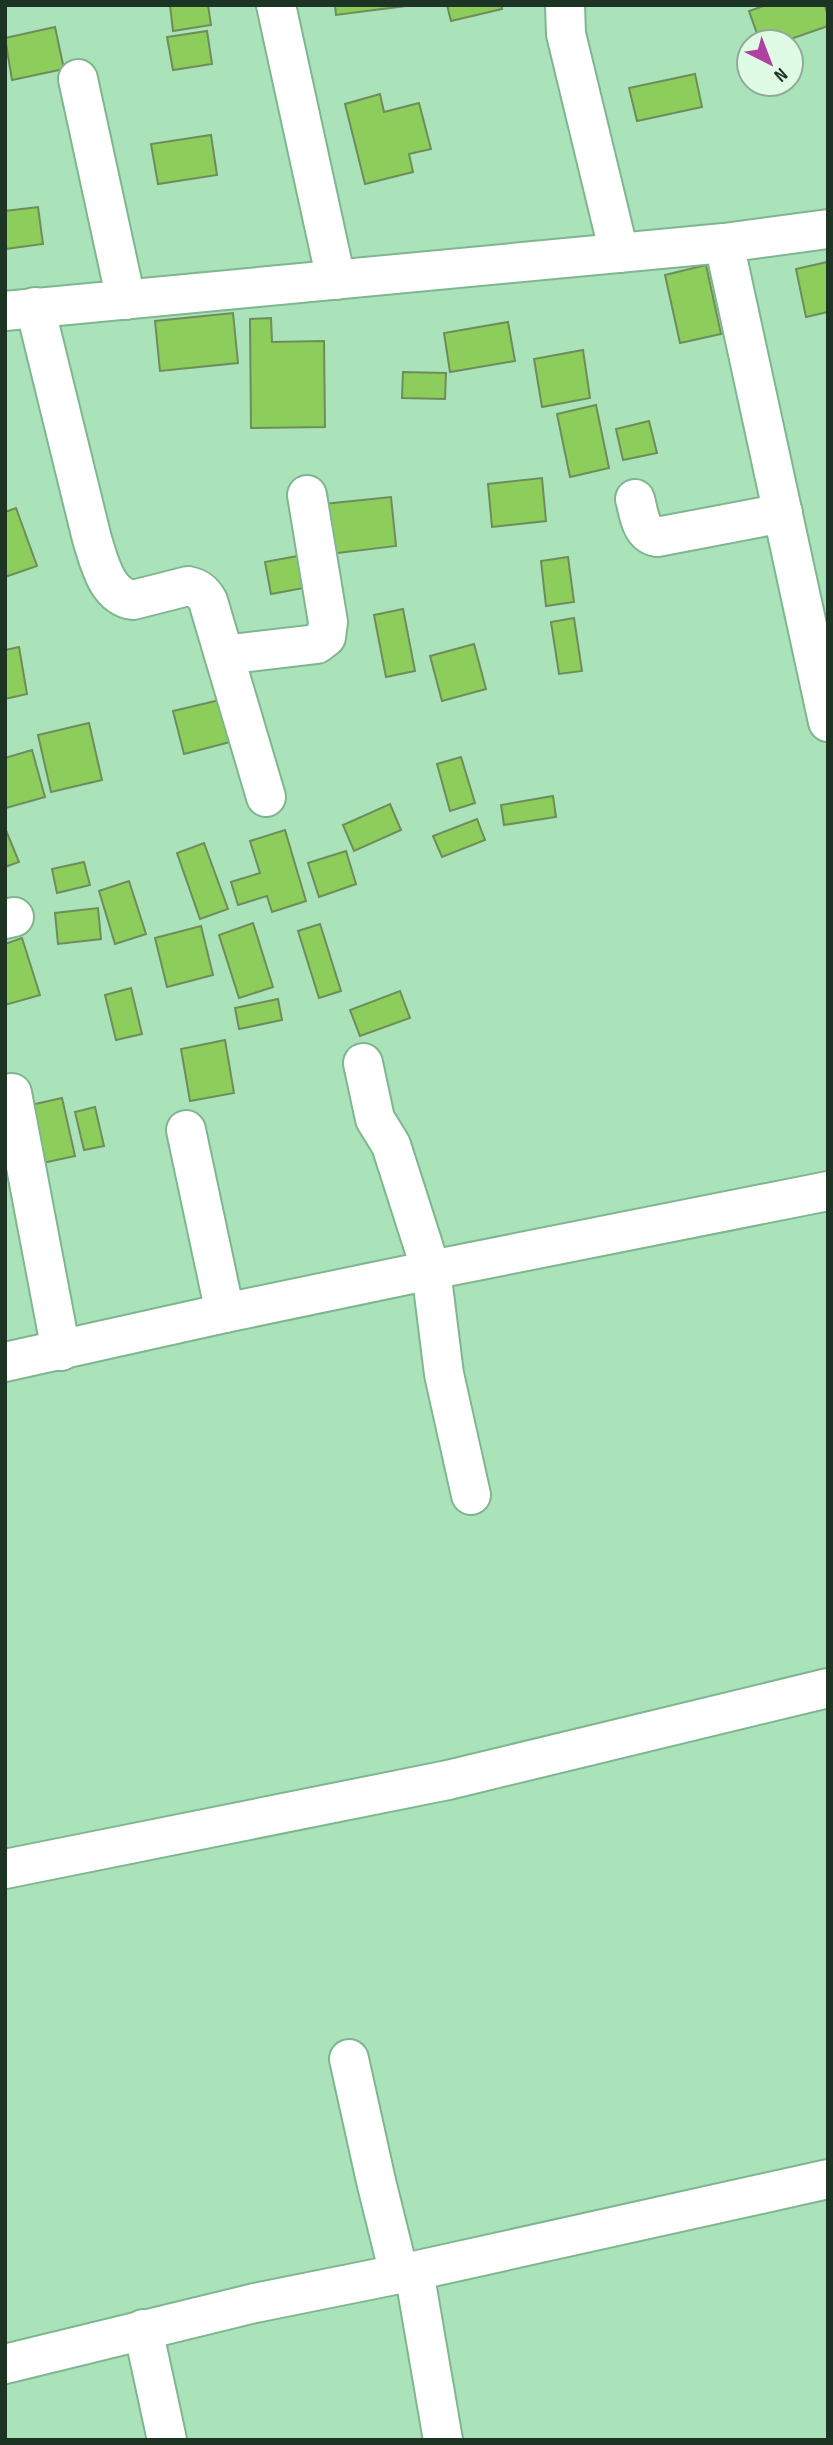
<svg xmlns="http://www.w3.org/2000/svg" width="833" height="2445" viewBox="0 0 833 2445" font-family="'Sofia Sans Condensed',sans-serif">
<rect width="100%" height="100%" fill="#aae2b9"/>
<g fill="#8dcd5b" stroke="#6f8d5a" stroke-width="2">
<path d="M170,5H208L211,25L173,31Z"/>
<path d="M335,5H405V6L336,15Z"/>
<path d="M447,5H501L502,9L451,21Z"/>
<path d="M766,5H824L828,14V26L782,42H760L749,11Z"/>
<path d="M55,27L64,69L12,80L5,38Z"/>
<path d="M207,31L212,64L173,70L167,37Z"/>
<path d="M695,74L702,107L637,121L629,88Z"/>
<path d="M380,94L384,112L419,103L431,149L409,154L413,172L365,184L345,104Z"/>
<path d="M211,135L217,175L158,184L151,144Z"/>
<path d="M38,207L43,244L5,249V211Z"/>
<path d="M827,262L828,312L806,317L796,269Z"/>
<path d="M706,265L721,334L680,343L665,275Z"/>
<path d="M233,313L238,363L160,371L155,321Z"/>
<path d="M271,318L272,342L324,341L325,427L251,428L250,319Z"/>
<path d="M508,322L515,361L450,372L444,333Z"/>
<path d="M583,350L590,398L542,407L534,359Z"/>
<path d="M403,372L446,373L445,399L402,398Z"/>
<path d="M596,405L609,468L570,477L557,414Z"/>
<path d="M649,421L657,453L623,460L616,429Z"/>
<path d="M542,478L546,521L492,527L488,484Z"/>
<path d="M391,497L396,546L330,554L324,504Z"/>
<path d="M16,508L37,566L5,577V512Z"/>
<path d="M303,555L309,587L271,594L265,562Z"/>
<path d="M568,557L574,602L546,606L541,561Z"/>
<path d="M403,609L415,671L386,677L374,615Z"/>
<path d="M574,618L582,671L559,674L551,622Z"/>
<path d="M474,644L486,689L442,701L430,656Z"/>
<path d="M19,647L27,694L5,699V650Z"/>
<path d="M224,699L234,741L184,754L173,711Z"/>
<path d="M89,723L102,780L51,792L38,735Z"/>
<path d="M32,750L45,797L6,808L5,758Z"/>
<path d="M461,757L475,803L450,811L437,764Z"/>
<path d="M553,796L556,817L504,825L501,805Z"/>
<path d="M390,804L401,830L354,851L343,825Z"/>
<path d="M477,819L485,840L442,857L433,836Z"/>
<path d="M5,828L19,862L5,867Z"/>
<path d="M285,830L306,901L272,912L267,896L238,905L231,882L260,873L250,841Z"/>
<path d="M204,843L228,909L200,919L177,853Z"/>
<path d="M346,851L356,884L319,897L308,863Z"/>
<path d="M84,862L90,885L57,893L52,869Z"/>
<path d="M129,881L146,934L115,944L99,891Z"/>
<path d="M98,908L101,939L58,944L55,913Z"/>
<path d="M253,923L273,987L239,998L219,935Z"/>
<path d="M320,924L341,991L319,998L298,931Z"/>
<path d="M201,926L213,975L167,987L155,938Z"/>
<path d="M22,938L40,995L5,1005V944Z"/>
<path d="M131,988L142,1034L116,1040L105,995Z"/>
<path d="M400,991L410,1018L360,1036L350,1010Z"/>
<path d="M278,999L282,1020L239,1029L235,1008Z"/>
<path d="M225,1040L234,1093L190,1101L181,1049Z"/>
<path d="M62,1098L75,1156L38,1164L26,1106Z"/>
<path d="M95,1107L104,1146L84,1150L75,1112Z"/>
</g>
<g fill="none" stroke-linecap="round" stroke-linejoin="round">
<defs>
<g id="minor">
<path d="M276,5L336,280"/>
<path d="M565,5L566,34L619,253"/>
<path d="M78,79L126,300"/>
<path d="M724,243L828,722"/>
<path d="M35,307L92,539C99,561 106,596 133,600L188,586C198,588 203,592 208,601L266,797"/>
<path d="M5,311L724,243L828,229"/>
<path d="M635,499C639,513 640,534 657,537L783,513"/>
<path d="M224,655L317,644L326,637L328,622L307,495"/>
<path d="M5,919L14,917"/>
<path d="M363,1063L375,1119L391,1145L431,1270L444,1374L471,1495"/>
<path d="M12,1093L61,1351"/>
<path d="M186,1130L225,1313"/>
<path d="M5,1362L225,1313L431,1270L828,1191"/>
<path d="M5,1869L448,1780L828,1688"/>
<path d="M349,2059L376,2181L399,2274"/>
<path d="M414,2271L443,2440"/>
<path d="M143,2329L167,2440"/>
<path d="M5,2364L255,2303L414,2271L828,2179"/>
</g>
</defs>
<use href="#minor" stroke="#7fb68f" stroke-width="42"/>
<use href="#minor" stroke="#fff" stroke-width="38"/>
</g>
<rect width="833" height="2445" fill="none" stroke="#1d3324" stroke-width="14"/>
<g transform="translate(770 63) rotate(138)"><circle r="33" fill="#dffbe6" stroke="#91ab98" stroke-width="2"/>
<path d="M0-5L12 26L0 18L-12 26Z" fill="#af42a1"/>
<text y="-10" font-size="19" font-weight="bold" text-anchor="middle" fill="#1d3324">N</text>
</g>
</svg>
